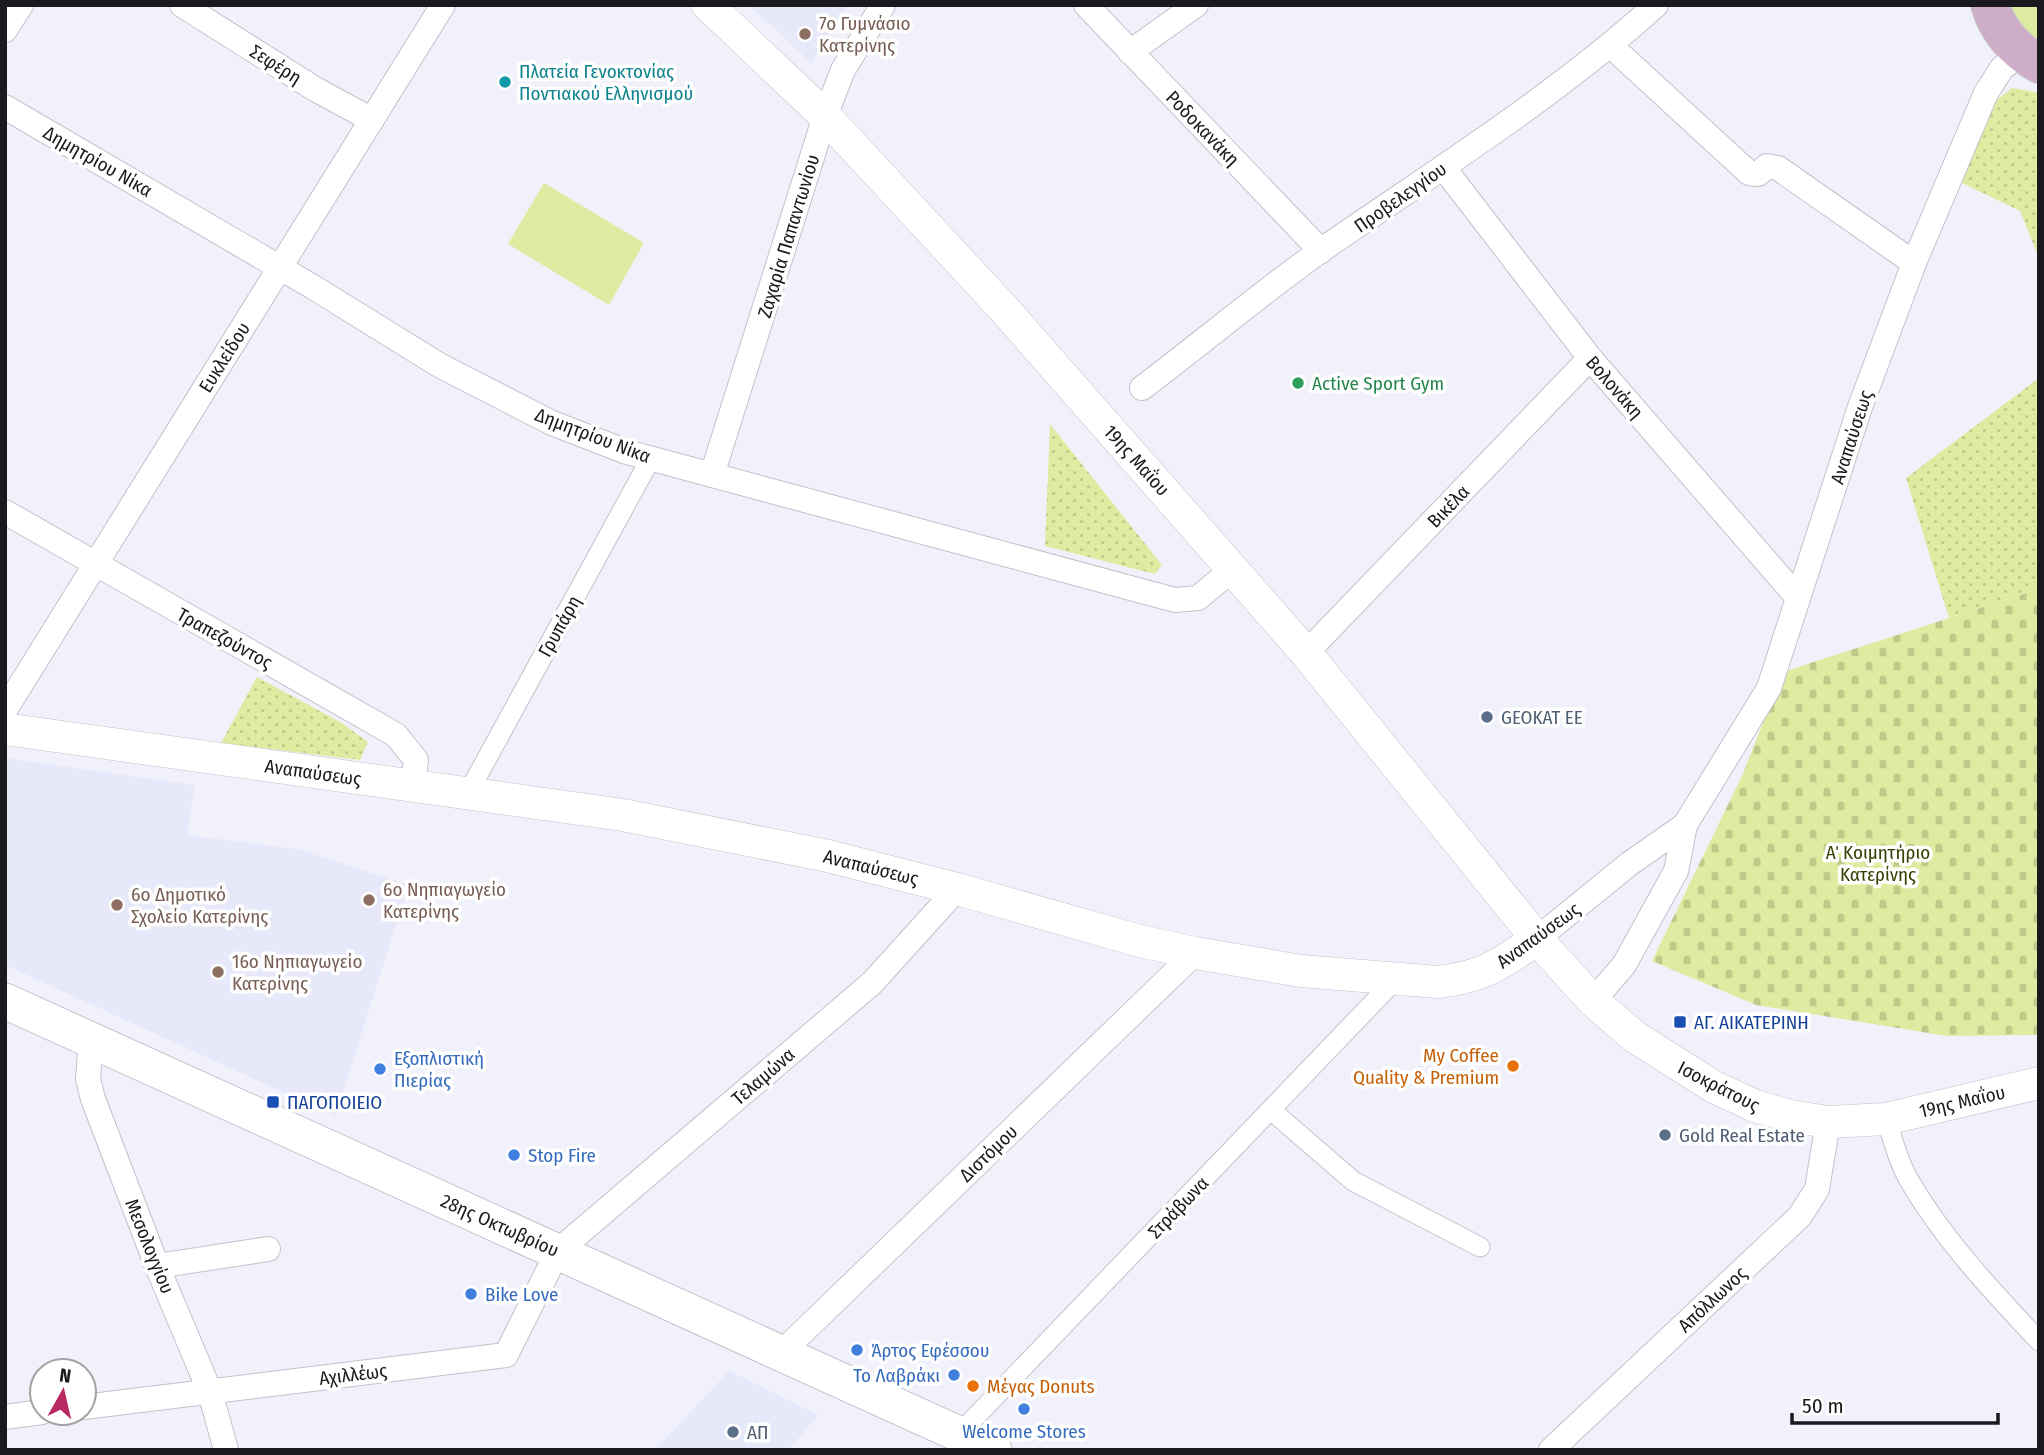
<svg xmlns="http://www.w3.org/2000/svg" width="2044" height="1455" viewBox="0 0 2044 1455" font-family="'Fira Sans Condensed',sans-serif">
<defs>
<pattern id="grass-dots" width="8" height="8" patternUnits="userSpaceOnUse" patternTransform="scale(1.75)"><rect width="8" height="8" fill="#ddeca0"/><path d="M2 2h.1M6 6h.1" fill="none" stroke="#bdca89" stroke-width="1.8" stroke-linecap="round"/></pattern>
<pattern id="cemetery-stones" width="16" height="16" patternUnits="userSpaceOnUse" patternTransform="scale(1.75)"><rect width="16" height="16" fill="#ddeca0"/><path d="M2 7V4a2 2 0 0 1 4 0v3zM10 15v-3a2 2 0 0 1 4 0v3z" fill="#bdca89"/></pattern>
</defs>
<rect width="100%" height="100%" fill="#f1f1fc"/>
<g fill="#e8e8fb">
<path d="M749,5H848L811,63Z"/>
<path d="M5,758L195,785L187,835L297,849L409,885L335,1116L5,965Z"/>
<path d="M729,1371L819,1415L788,1450H655Z"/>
</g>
<g fill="url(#grass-dots)">
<path d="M2012,88L2039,93V258L2020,211L1956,180L1994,102Z"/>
<path d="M2039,378V589L1949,618L1906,478Z"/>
<path d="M1050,424L1162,565L1155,574L1045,546Z"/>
<path d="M257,677L342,723L368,742L360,760L221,743Z"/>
</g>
<path fill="url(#cemetery-stones)" d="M2039,589V1035L1947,1036L1756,1005L1652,961L1742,776L1783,672Z"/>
<g fill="#ddeca0">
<path d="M2009,5H2039V43L2016,20Z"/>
<path d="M544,183L644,243L609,305L508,244Z"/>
</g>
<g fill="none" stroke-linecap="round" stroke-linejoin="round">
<defs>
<g id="pedestrian">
<path d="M468,793L651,458"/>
<path d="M1271,1110L1353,1181L1480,1247"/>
<path d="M1886,1119C1893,1139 1898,1162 1909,1180C1943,1239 1992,1291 2039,1341"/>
<path d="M959,1434L1396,979"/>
</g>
<g id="minor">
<path d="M182,5L315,89L372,120"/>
<path d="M1086,5L1321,251"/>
<path d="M5,30L21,5"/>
<path d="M1611,46L1749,173L1758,174L1767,166L1778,168L1914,263"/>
<path d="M1130,52L1196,5"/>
<path d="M5,107L313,287L439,365L552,423L627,452L1175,600L1198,598L1234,568"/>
<path d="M1443,167L1590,358L1798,598"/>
<path d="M1142,388C1203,342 1261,293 1323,249C1436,171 1554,97 1656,5"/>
<path d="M712,475L825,116L843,70L883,5"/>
<path d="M5,512L396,735L416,760L413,786"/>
<path d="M1306,653L1590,358"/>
<path d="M5,710L443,5"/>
<path d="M1537,939L1629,864L1685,825"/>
<path d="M1593,1001L1624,965L1676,871L1685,825L1769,688L1860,407L1914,263L1986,93L2002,68L2022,54"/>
<path d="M91,1039L88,1079L93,1099L157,1266L210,1392L226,1450"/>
<path d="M157,1266L268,1249"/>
<path d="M781,1353L1195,953"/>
<path d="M84,1407L506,1355L558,1251L872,983L957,889"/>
<path d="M5,1417L42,1412"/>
<path d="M1551,1450L1800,1216L1817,1189L1828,1122"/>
</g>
<g id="tertiary">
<path d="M708,5L825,116L1003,308L1306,653L1537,939L1593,1001L1635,1037L1714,1087L1755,1106L1790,1116L1828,1122L1886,1119L2039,1083"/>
<path d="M5,729L623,815L828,856L957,889L1140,941L1195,953L1301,971L1438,982C1484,977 1500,964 1537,939"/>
</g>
<path id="secondary" d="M5,1001L994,1450"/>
<path id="primary" d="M1990,5C1998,32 2015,50 2039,64"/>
</defs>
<use href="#pedestrian" stroke="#c2c2cd" stroke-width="21"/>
<use href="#minor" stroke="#c2c2cd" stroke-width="26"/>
<use href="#tertiary" stroke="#c2c2cd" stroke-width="33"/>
<use href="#secondary" stroke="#c2c2cd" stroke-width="37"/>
<use href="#primary" stroke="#d1d1d2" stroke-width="40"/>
<use href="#pedestrian" stroke="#fff" stroke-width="19"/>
<use href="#minor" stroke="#fff" stroke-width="24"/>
<use href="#tertiary" stroke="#fff" stroke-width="32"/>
<use href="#secondary" stroke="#fff" stroke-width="35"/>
<use href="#primary" stroke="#ceadc9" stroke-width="38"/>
</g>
<g fill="#8d6e63" stroke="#fff" stroke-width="2.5">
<circle cx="805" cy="34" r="7"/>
<circle cx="369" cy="900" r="7"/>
<circle cx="117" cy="905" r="7"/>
<circle cx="218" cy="972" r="7"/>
</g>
<circle fill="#0f9aa8" stroke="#fff" stroke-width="2.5" cx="505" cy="82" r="7"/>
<circle fill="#2e9e5b" stroke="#fff" stroke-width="2.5" cx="1298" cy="383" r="7"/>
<g fill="#5c6f8a" stroke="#fff" stroke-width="2.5">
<circle cx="1487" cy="717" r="7"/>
<circle cx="1665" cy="1135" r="7"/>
<circle cx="733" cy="1432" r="7"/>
</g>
<g fill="#1a4fb4" stroke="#fff" stroke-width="2.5">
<rect x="1673" y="1015" width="14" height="14" rx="3.5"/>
<rect x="266" y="1095" width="14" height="14" rx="3.5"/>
</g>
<g fill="#e8710a" stroke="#fff" stroke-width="2.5">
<circle cx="1513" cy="1066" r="7"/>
<circle cx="973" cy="1386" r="7"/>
</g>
<g fill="#3f7fe0" stroke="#fff" stroke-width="2.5">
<circle cx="380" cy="1069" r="7"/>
<circle cx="514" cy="1155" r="7"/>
<circle cx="471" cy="1294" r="7"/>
<circle cx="857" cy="1350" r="7"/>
<circle cx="954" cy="1375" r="7"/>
<circle cx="1024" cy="1409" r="7"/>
</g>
<g text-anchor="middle" stroke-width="7" stroke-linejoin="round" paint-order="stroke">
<g font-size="19" fill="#785e54" stroke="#fff" text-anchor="start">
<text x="819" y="30">7ο Γυμνάσιο<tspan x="819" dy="22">Κατερίνης</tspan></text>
<text x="383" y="896">6ο Νηπιαγωγείο<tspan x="383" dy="22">Κατερίνης</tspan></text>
<text x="131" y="901">6ο Δημοτικό<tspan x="131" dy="22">Σχολείο Κατερίνης</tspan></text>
<text x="232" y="968">16ο Νηπιαγωγείο<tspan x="232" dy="22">Κατερίνης</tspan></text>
</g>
<g font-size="19" fill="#1a1a1e" stroke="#fff">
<text transform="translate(276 64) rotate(32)" y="7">Σεφέρη</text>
<text transform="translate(1203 128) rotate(46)" y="7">Ροδοκανάκη</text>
<text transform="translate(98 161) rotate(30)" y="7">Δημητρίου Νίκα</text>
<text transform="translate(1400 197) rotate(-35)" y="7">Προβελεγγίου</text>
<text transform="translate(788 236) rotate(-73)" y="7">Ζαχαρία Παπαντωνίου</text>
<text transform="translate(224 357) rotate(-58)" y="7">Ευκλείδου</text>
<text transform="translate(1615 387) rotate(49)" y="7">Βολονάκη</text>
<text transform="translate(593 435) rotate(21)" y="7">Δημητρίου Νίκα</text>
<text transform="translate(1851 437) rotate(-72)" y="7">Αναπαύσεως</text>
<text transform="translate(1137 460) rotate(48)" y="7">19ης Μαΐου</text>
<text transform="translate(1448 506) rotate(-46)" y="7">Βικέλα</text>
<text transform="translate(559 626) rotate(-61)" y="7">Γρυπάρη</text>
<text transform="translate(225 638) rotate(29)" y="7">Τραπεζούντος</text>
<text transform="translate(313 772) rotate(8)" y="7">Αναπαύσεως</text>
<text transform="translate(871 867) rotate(14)" y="7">Αναπαύσεως</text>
<text transform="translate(1538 935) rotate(-36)" y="7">Αναπαύσεως</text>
<text transform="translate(763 1076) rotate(-41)" y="7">Τελαμώνα</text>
<text transform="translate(1719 1086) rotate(27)" y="7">Ισοκράτους</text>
<text transform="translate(1962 1101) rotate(-13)" y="7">19ης Μαΐου</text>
<text transform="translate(988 1153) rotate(-44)" y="7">Διστόμου</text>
<text transform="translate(1178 1207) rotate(-46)" y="7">Στράβωνα</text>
<text transform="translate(500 1225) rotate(24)" y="7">28ης Οκτωβρίου</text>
<text transform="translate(150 1246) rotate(68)" y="7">Μεσολογγίου</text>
<text transform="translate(1712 1299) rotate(-43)" y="7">Απόλλωνος</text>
<text transform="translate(353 1374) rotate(-7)" y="7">Αχιλλέως</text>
</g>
<g font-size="19" fill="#0d838f" stroke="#fff" text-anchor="start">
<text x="519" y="78">Πλατεία Γενοκτονίας<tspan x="519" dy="22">Ποντιακού Ελληνισμού</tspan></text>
</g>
<g font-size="19" fill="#27864d" stroke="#fff" text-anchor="start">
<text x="1312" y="390">Active Sport Gym</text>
</g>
<g font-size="19" fill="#4e5e75" stroke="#fff" text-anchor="start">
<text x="1501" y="724">GEOKAT EE</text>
<text x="1679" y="1142">Gold Real Estate</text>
<text x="747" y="1439">ΑΠ</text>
</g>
<g font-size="19" fill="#373f02" stroke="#fff">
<text x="1878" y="859">Α΄ Κοιμητήριο<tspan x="1878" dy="22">Κατερίνης</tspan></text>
</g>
<g font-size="19" fill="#164399" stroke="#fff" text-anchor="start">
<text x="1694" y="1029">ΑΓ. ΑΙΚΑΤΕΡΙΝΗ</text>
<text x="287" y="1109">ΠΑΓΟΠΟΙΕΙΟ</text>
</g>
<g font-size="19" fill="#c56008" stroke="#fff" text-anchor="end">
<text x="1499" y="1062">My Coffee<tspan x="1499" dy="22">Quality &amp; Premium</tspan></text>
<text x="987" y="1393" text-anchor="start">Μέγας Donuts</text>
</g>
<g font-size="19" fill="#366cbe" stroke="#fff" text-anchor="start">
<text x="394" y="1065">Εξοπλιστική<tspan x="394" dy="22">Πιερίας</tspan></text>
<text x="528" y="1162">Stop Fire</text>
<text x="485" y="1301">Bike Love</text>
<text x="871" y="1357">Άρτος Εφέσσου</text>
<text x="940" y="1382" text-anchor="end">Το Λαβράκι</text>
<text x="1024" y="1438" text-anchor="middle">Welcome Stores</text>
</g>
</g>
<rect width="2044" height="1455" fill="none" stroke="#1a1a1e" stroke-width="14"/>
<g transform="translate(63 1392) rotate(8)"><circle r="33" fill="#ffffff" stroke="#a3a3a5" stroke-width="2"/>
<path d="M0-5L12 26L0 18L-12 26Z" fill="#b72a61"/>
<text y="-10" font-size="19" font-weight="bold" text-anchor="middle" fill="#1a1a1e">N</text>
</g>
<path d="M1792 1413v10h206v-10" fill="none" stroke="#1a1a1e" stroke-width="3.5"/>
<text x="1802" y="1413" font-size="21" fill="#1a1a1e" stroke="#ffffff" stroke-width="5" paint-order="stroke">50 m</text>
</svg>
